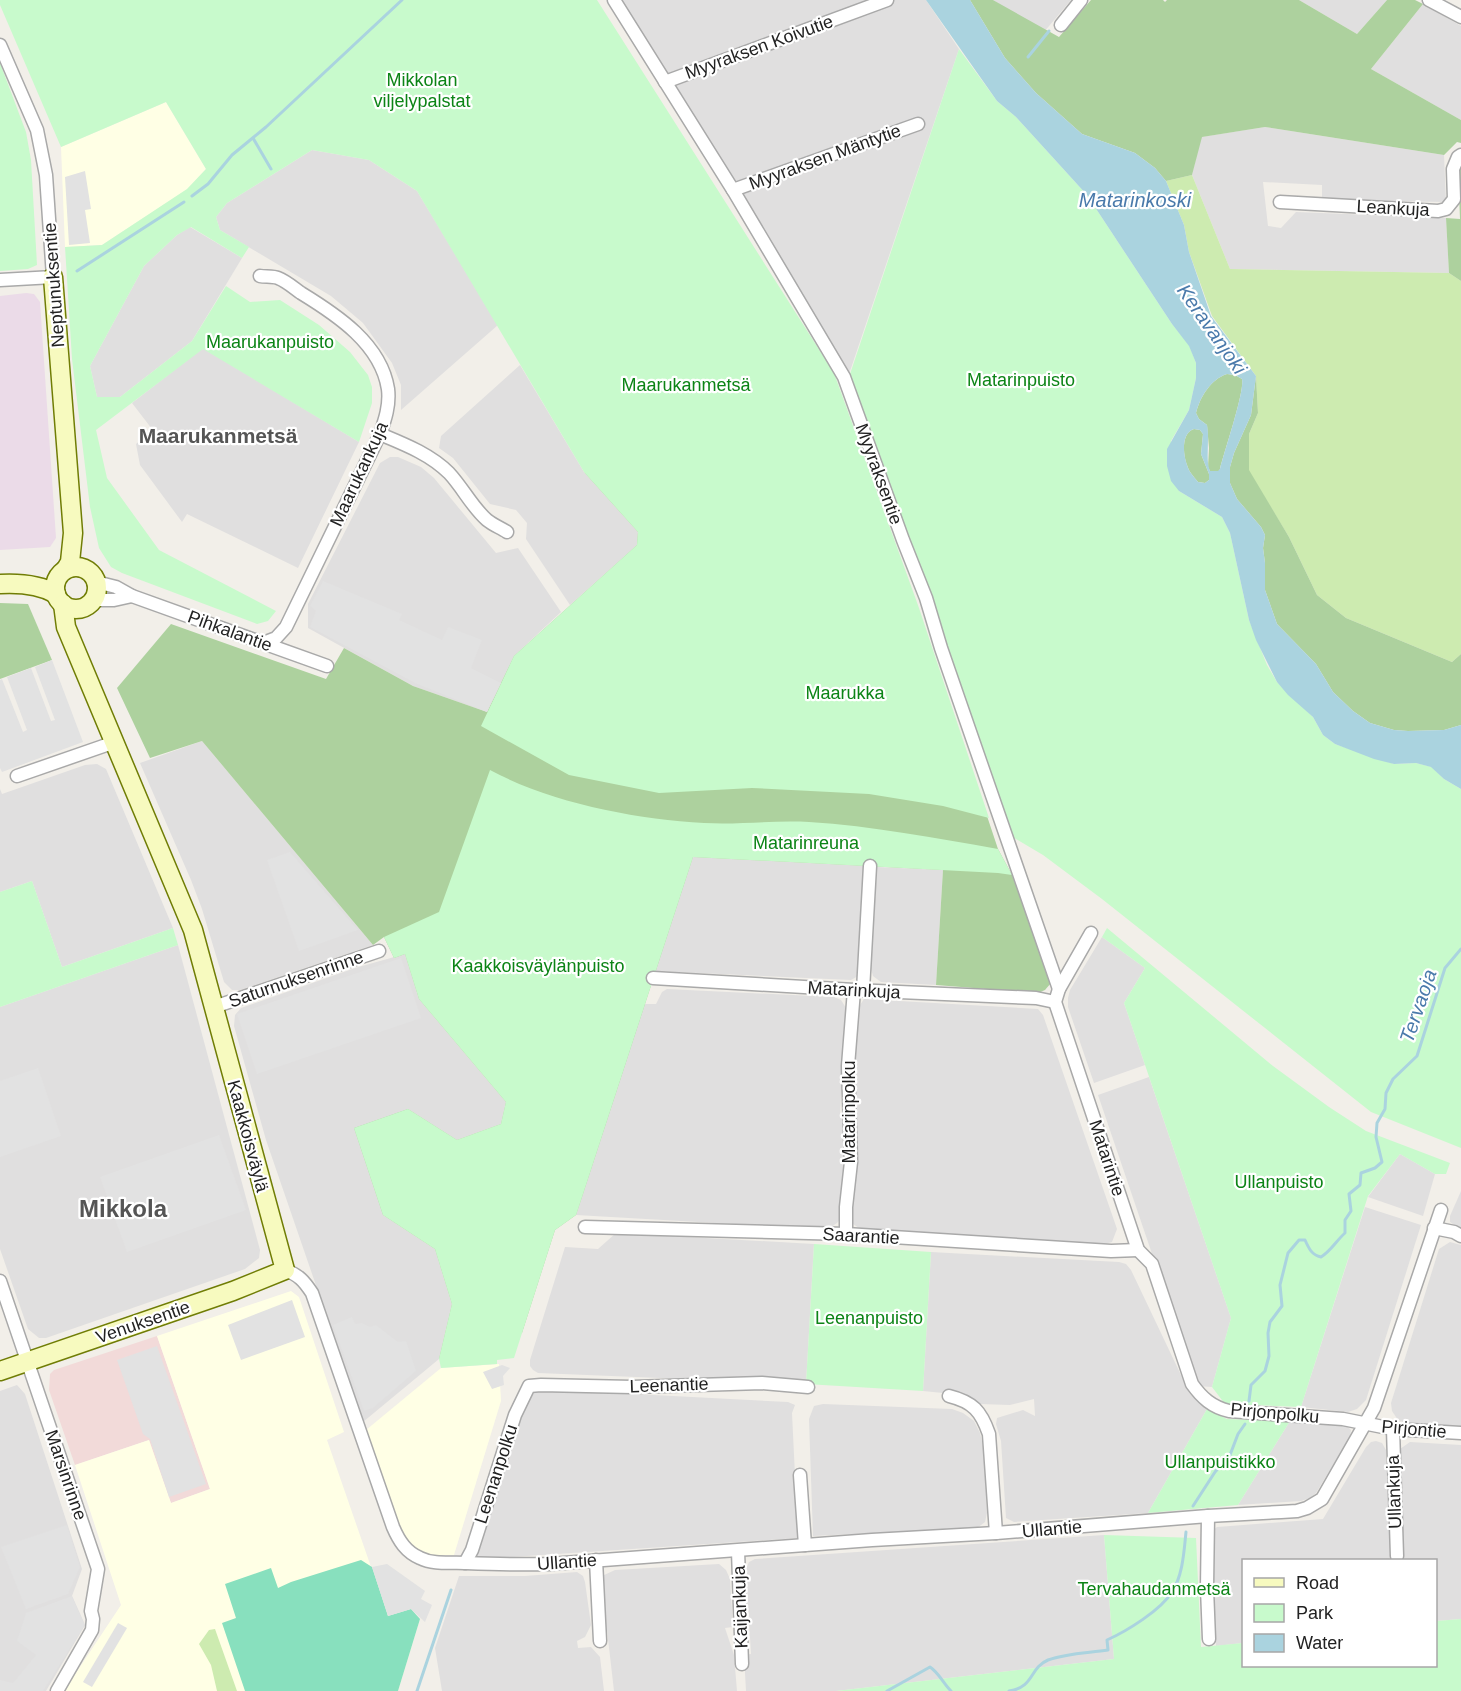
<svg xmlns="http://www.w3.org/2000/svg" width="1461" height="1691" viewBox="0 0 1461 1691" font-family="Arial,sans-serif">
<rect width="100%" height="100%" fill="#f2efe9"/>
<g fill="#e0dfdf">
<path d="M616,0H926L959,49L848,377Z"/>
<path d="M993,0H1071L1044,32Z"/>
<path d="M1299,0H1387L1357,34Z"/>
<path d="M1423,4L1461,26V120L1371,69Z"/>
<path d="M1265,127L1444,155L1446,202L1322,200V185L1263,182L1268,226L1281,228L1296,212L1446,218L1449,273L1230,269L1192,175L1201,137Z"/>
<path d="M312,150L369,160L417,191L498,325L401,410V385L392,363L363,323L331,296L220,230L216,217L227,203Z"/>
<path d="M190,227L242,258L192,341L120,397H97L90,366L144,266L177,235Z"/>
<path d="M203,348L359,442L298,568L187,514L182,522L140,465L136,444L152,429L132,403Z"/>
<path d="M520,365L584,472L638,532L637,545L570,605L526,539L527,523L516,510L490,504L453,458L439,448L441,436Z"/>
<path d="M390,457H398L421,467L434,478L496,553L518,548L561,612L514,656L487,712L413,686L308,628V604L380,463Z"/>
<path d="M202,741L373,945L240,990H232L224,982L202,909L191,880L140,763Z"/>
<path d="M97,764L106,769L173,928L62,967L32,881L0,892V789L2,794L85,765Z"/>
<path d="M693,857L866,866L858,976L851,980L654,971Z"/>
<path d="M877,867L943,870L936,985L881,982L873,976L871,969Z"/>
<path d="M1102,937L1145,968L1124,1003L1145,1065L1094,1083L1068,1007V998L1070,990Z"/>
<path d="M178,945L260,1250L259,1258L245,1269L46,1338H39L28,1329L0,1249V1007Z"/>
<path d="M405,954L419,999L506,1102L501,1124L457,1140L408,1109L383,1215L435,1249L452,1304L439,1359L363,1422L266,1140L234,1026L235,1015L241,1008L355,968Z"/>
<path d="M667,989L834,997L841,1000L846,1008L840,1113L846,1130L842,1217L837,1223L831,1227L822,1229L576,1215L644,1004H656L662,992Z"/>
<path d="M864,999L1038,1009L1043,1015L1117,1229L1112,1242L1105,1244L862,1230L853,1224L851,1219L857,1113L851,1096L856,1011Z"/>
<path d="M1149,1077L1231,1318L1212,1387L1197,1386L1098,1095Z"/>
<path d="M1400,1154L1435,1174L1423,1216L1368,1197Z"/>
<path d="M1461,1191V1230L1450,1222V1216Z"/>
<path d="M1365,1207L1421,1225L1366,1400L1357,1409L1348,1412L1301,1407Z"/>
<path d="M616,1233L814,1244L806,1384L538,1373L533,1370L530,1366V1360L565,1247L598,1249Z"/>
<path d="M1450,1242L1461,1245V1426L1406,1423L1398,1420L1392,1411L1391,1403L1439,1249Z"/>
<path d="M931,1252L1119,1262L1126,1264L1131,1270L1190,1394L1207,1409L1148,1513L1014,1522L1006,1518L1001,1441L996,1424L997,1418L1023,1410L1035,1416L1034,1399L1010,1405L979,1404L963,1395L923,1391Z"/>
<path d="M17,1385L25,1394L82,1569L72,1596L85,1625L46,1691H0V1391Z"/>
<path d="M539,1389L788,1402L795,1405L792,1413L798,1538L495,1558L466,1556L519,1396Z"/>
<path d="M823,1404L952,1409L963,1413L974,1421L980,1433L984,1450L987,1513L985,1522L977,1528L813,1536L809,1419L814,1406Z"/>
<path d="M1290,1421L1344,1423L1351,1430L1350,1437L1316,1493L1310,1498L1301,1501L1238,1505Z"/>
<path d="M1376,1441L1382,1443L1386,1450L1391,1560H1244L1243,1643L1216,1646L1209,1537L1213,1530L1217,1527L1323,1519L1366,1447L1371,1442Z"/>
<path d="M1410,1442L1461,1445V1619L1436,1621V1560H1404L1398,1455L1400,1449Z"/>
<path d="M1104,1535L1114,1659L836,1691H746L744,1655L751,1654L746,1569L749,1562L755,1559Z"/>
<path d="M719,1564L726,1570L730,1579L733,1627L725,1628L734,1655L737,1691H614L607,1630H604L602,1576L615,1570Z"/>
<path d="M577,1572L583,1576L585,1582L591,1625L585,1637L577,1641L578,1648L591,1647L600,1657L604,1691H442L435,1648L459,1576H525Z"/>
</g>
<path fill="#f2dad9" d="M157,1336L210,1489L171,1503L149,1440L75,1465L49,1390L50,1374L54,1370Z"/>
<path fill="#ebdbe8" d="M26,293L34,294L40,302L56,538L50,547L0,550V296Z"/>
<g fill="#ffffe5">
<path d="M166,102L206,169L188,189L102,245L65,247L61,147Z"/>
<path d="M291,1291L299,1297L344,1432L327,1440L388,1616L420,1619L398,1691H64L121,1605L75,1465L149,1440L171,1503L210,1489L157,1336Z"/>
<path d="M499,1364L501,1401L454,1555H422L404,1539L366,1430L441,1368Z"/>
</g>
<g fill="#cdebb0">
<path d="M1192,175L1230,269L1449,273L1461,281V654L1452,662L1346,618L1317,595L1289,537L1248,470L1249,434L1258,413L1256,376L1212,316L1189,252L1184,225L1166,181Z"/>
<path d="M215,1629L237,1691H217L211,1665L199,1644L209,1630Z"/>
</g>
<g fill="#add19e">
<path d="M970,0H993L1059,37L1091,0H1163L1165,2L1167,0H1299L1357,34L1387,0H1415L1423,4L1371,69L1461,120V143L1457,142L1444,155L1265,127L1202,137L1192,175L1166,181L1155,168L1135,153L1082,134L1036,93L1005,58Z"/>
<path d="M1461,165V281L1449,273L1446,218L1460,219L1458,167Z"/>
<path d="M1227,374L1235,375L1242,379C1245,391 1224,452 1220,469L1219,471H1210L1208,467L1209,448L1207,425L1199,419L1196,413C1200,397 1211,379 1227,374Z"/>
<path d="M1256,376L1258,413L1249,434V470L1289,537L1317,595L1346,618L1452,662L1461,654V725L1444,730L1408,731L1394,730L1370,723L1353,711L1333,692L1316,664L1277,624L1265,590V563L1263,548L1265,535L1261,527L1237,499L1230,483V467L1234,453L1251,415Z"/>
<path d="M1194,429L1200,430L1203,434L1201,454L1209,474V480L1205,483L1198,482C1194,477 1189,472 1187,465C1183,454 1181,433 1194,429Z"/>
<path d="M584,472L971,768L998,849L1012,875L1051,983L1045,990L1038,993L936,985L943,870L693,857L583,1194L576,1215L555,1230L522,1333L439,1359L452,1304L435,1249L383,1215L354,1128L408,1109L457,1140L501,1124L506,1102L419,999L405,954L394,958L384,937L373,945L202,741L150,758L117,688L171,624L326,679L344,648L413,686L487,712L514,656L637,545L638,532Z"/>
<path d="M0,603L28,604L52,660L0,679Z"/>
</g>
<g fill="#c8facc">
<path d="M0,0H597L834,373L919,608L989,818L943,806L869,794L752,788L659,793L569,775L481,726L514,656L637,545L638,532L584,472L417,191L369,160L312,150L227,203L216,217L220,230L249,247L242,258L191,227L177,235L144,266L90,366L97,397H120L192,341L226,286L250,302L280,300L319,325L350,352L368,375L372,387V403L359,442L203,349L96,430L107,478L159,550L276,611L268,621L257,624L122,573L111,567L99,548L90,507L72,359L65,247L102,245L187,189L206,169L166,102L61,147L0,5Z"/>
<path d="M959,49L997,101L1016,117L1087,195L1172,324L1189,345L1196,363V378L1189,410L1171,441L1179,491L1222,517L1230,533L1249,620L1267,665L1277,682L1313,717L1323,735L1335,744L1394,764L1416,763L1432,767L1444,779L1461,789V1148L1371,1112L1102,899L1043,855L1011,836L984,753L956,682L922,572L849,377Z"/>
<path d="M0,63L26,132L31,160L37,265L28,269L0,271Z"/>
<path d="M490,770C551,803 635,819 704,823C739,825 774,820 809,822C872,826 936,838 998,849L1012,875L998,873L693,857L583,1194L576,1215L555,1230L514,1358L497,1360V1364L441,1368L439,1359L452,1304L435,1249L383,1215L354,1128L408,1109L457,1140L501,1124L506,1102L419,999L405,954L394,958L384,937L439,912Z"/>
<path d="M32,881L62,967L173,928L178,945L0,1007V892Z"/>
<path d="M1107,928L1273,1066L1329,1107L1366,1131L1450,1163L1446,1174H1435L1400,1154L1368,1196L1301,1407L1225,1404L1212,1387L1231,1318L1124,1003L1145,968L1102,937Z"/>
<path d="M814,1244L931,1252L923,1391L806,1384Z"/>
<path d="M1207,1409L1227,1419L1290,1421L1238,1505L1148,1513Z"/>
<path d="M1104,1535L1196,1538L1201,1647L1243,1643L1244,1666H1436V1621L1461,1619V1691H836L1114,1659Z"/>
</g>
<path fill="#88e0be" d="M361,1560L372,1567L388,1616L411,1609L420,1619L398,1691H245L222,1623L236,1618L225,1584L271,1568L278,1588L291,1582Z"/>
<g fill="#e2e2e2">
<path d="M85,171L91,209L85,210L90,243L69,245L65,177Z"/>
<path d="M323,581L402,614L399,620L442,640L448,627L482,640L471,668L501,683L487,712L415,683L310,627L316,611L310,606Z"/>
<path d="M52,660L83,742L2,772L0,768V680L2,679L23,732L27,730L7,677L31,668L51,721L55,720L35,667Z"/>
<path d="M290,852L358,930L299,951L267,860Z"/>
<path d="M401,958L421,1018L257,1074L237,1014Z"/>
<path d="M38,1068L61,1136L0,1157V1081Z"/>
<path d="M219,1135L246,1210L127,1252L100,1177Z"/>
<path d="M292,1300L305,1337L241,1360L228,1325Z"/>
<path d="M352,1317L355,1324L362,1323L370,1327L376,1325L398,1342L406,1341L416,1371L373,1408L364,1411L333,1325Z"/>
<path d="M157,1346L206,1484L169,1497L150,1439L143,1434L117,1360Z"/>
<path d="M502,1365L510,1368L503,1376L504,1385L492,1389L483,1372Z"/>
<path d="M67,1525L80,1567L68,1594L26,1609L1,1547Z"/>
<path d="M387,1564L425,1591L421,1599L432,1605L425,1622L411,1609L388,1616L372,1567Z"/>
<path d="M72,1596L85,1625L43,1691H0V1680L13,1683L36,1655L17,1641L26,1613Z"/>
<path d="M118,1623L127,1628L92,1687L83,1682Z"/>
</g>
<path fill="#aad3df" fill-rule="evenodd" d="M926,0H970L1005,58L1036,93L1082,134L1135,153L1155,168L1166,181L1184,225L1189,252L1211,316L1256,376L1251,415L1234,453L1230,467V483L1237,499L1261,527L1265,535L1263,548L1265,563V590L1277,624L1316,664L1333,692L1353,711L1370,723L1394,730L1408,731L1444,730L1461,725V789L1444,779L1431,767L1416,763L1394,764L1374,759L1335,744L1323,735L1313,717L1288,695L1277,682L1256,640L1249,620L1230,533L1222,517L1179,491L1171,481L1167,466V449L1189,410L1196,378V363L1189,346L1172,324L1087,195L1016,117L997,101ZM1227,374L1235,375L1242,379C1245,391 1224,452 1220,469L1218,471H1210C1205,460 1210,440 1207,425L1199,419L1196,413C1200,397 1211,379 1227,374ZM1194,429L1200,430L1203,434L1201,454L1209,474V480L1205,483L1198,482C1194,477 1189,472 1187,465C1183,454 1181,433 1194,429Z"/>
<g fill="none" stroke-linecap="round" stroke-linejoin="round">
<g stroke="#aad3df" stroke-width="3">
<path d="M1028,57L1049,31"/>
<path d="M253,138L271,169"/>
<path d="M192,196L208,184L232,155L266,127L402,0"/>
<path d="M77,271L184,202"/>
<path d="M1249,1401L1251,1385L1265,1371L1269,1356L1268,1333L1270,1322L1282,1306L1280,1285L1288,1253L1299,1240H1305C1309,1249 1312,1255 1321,1257C1331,1251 1336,1241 1345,1233V1220L1351,1211L1349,1194L1360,1185L1361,1173L1375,1168L1382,1162L1376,1137L1377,1123L1385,1109L1386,1093L1393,1079L1417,1056L1445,968L1461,949"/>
<path d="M1193,1506L1215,1472L1230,1455L1238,1434L1245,1424"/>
<path d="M417,1691L451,1590"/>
<path d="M887,1691L930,1667C939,1673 943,1683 951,1691"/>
<path d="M1009,1691C1035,1687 1029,1668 1048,1660C1067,1653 1088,1653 1108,1650L1107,1640C1127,1631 1161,1610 1172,1592C1183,1575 1184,1551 1186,1532"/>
</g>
<defs>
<g id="street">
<path d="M614,0L733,190L844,377L903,540L926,598L941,648L1059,989"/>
<path d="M1429,0L1461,17"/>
<path d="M1061,25L1081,0"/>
<path d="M0,45L37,130L46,175L53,277L0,280"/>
<path d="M665,82L887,0"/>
<path d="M733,190L918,124"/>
<path d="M1280,202L1438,211L1446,209L1454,199L1453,169L1458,157L1461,155"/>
<path d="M260,276C265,277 273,276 278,278C286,281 294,288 301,293C337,315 381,344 388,389C390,405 385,420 380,434L286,627L276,638L263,643"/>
<path d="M380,434C404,444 430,454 449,473C463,488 472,507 487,520C493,525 501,528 507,532"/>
<path d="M96,582L116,587L132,596L327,666"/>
<path d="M93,600H114L132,596"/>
<path d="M17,776L115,742"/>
<path d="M1091,933L1059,989L1055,1002L1138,1250L1152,1264L1192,1384C1202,1398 1212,1407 1229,1411L1343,1419L1393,1429L1461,1433"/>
<path d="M653,978L854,990L1036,998L1055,1002"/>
<path d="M863,990L870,866"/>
<path d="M214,1007L379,951"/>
<path d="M585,1227L846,1234L1111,1251L1138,1250"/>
<path d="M1434,1228L1454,1232L1461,1236"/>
<path d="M846,1234V1207L851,1162L848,1066L854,990"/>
<path d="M285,1270C299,1275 304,1281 312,1293L393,1527C399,1541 406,1552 420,1558C434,1565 451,1562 466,1563C494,1564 522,1565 550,1564L872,1540L996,1533L1208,1516L1281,1512L1297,1511L1307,1508L1322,1499L1374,1408L1441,1210"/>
<path d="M0,1281L98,1569L91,1611L93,1619L92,1630L57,1691"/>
<path d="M949,1396C973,1402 981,1411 989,1434L996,1533"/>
<path d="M1393,1429L1397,1556"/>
<path d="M800,1475L805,1545"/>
<path d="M1208,1516L1207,1588L1209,1639"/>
<path d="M738,1551L742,1664"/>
<path d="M596,1560L600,1641"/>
<path d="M465,1563L472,1550L515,1415L529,1386L541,1385L632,1387L762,1383L808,1387"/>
</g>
<g id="secondary">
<path d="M53,277L73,533L70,562L66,569"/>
<circle cx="76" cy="588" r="21"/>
<path d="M0,584C19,583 39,584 56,594"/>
<path d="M0,1371L233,1291L285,1270L193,930L66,627L63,604"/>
</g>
</defs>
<use href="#street" stroke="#a9a9a9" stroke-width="15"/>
<use href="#secondary" stroke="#707d05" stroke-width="21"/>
<use href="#street" stroke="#fff" stroke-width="12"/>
<use href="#secondary" stroke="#f7fabf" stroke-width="18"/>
</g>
<g text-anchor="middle" stroke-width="4.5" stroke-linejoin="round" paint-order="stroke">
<g font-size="18" fill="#222" stroke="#fff">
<text transform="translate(759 47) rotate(-20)" y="6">Myyraksen Koivutie</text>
<text transform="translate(825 157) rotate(-20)" y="6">Myyraksen Mäntytie</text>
<text transform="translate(1393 208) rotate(3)" y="6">Leankuja</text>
<text transform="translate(54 285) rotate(-94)" y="6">Neptunuksentie</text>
<text transform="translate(359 474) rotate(-65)" y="6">Maarukankuja</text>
<text transform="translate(879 474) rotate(70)" y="6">Myyraksentie</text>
<text transform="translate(230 631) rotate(20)" y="6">Pihkalantie</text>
<text transform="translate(296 979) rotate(-19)" y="6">Saturnuksenrinne</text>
<text transform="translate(854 990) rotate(3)" y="6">Matarinkuja</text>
<text transform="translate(849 1112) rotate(-90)" y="6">Matarinpolku</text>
<text transform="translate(248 1136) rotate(75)" y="6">Kaakkoisväylä</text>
<text transform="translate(1107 1158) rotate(72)" y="6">Matarintie</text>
<text transform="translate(861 1236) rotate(3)" y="6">Saarantie</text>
<text transform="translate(143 1322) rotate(-19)" y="6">Venuksentie</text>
<text transform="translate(669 1385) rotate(-2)" y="6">Leenantie</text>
<text transform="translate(1275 1413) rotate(5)" y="6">Pirjonpolku</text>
<text transform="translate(1414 1429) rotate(5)" y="6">Pirjontie</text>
<text transform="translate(496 1474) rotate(-72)" y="6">Leenanpolku</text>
<text transform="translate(66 1475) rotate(71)" y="6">Marsinrinne</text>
<text transform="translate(1394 1492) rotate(-92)" y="6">Ullankuja</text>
<text transform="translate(1052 1529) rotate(-5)" y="6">Ullantie</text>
<text transform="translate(567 1562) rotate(-4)" y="6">Ullantie</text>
<text transform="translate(740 1607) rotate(-92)" y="6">Kaijankuja</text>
</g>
<g font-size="18" fill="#0c8416" stroke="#fff">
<text x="422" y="86">Mikkolan<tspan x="422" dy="21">viljelypalstat</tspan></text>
<text x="270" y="348">Maarukanpuisto</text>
<text x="1021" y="386">Matarinpuisto</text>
<text x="686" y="391">Maarukanmetsä</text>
<text x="845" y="699">Maarukka</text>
<text x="806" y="849">Matarinreuna</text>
<text x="538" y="972">Kaakkoisväylänpuisto</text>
<text x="1279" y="1188">Ullanpuisto</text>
<text x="869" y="1324">Leenanpuisto</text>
<text x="1220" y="1468">Ullanpuistikko</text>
<text x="1154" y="1595">Tervahaudanmetsä</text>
</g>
<g font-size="20" font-style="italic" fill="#4a7aab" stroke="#fff">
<text x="1135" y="207">Matarinkoski</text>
<text transform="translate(1212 329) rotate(55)" y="7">Keravanjoki</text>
<text transform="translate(1418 1006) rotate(-71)" y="7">Tervaoja</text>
</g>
<g font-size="21" font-weight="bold" fill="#555" stroke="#fff">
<text x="218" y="443">Maarukanmetsä</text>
</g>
<g font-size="24" font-weight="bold" fill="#555" stroke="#fff">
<text x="123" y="1217">Mikkola</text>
</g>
</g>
<rect x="1242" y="1559" width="195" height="108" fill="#ffffff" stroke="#a7a7a7" stroke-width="1.5"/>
<rect x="1254" y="1578" width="30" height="9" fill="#f7fabf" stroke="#a7a7a7" stroke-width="1.5"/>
<text x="1296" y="1589" font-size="18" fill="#222222">Road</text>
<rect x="1254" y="1604" width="30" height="18" fill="#c8facc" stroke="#a7a7a7" stroke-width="1.5"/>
<text x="1296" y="1619" font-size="18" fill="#222222">Park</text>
<rect x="1254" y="1634" width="30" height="18" fill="#aad3df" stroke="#a7a7a7" stroke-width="1.5"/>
<text x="1296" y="1649" font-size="18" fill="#222222">Water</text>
</svg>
